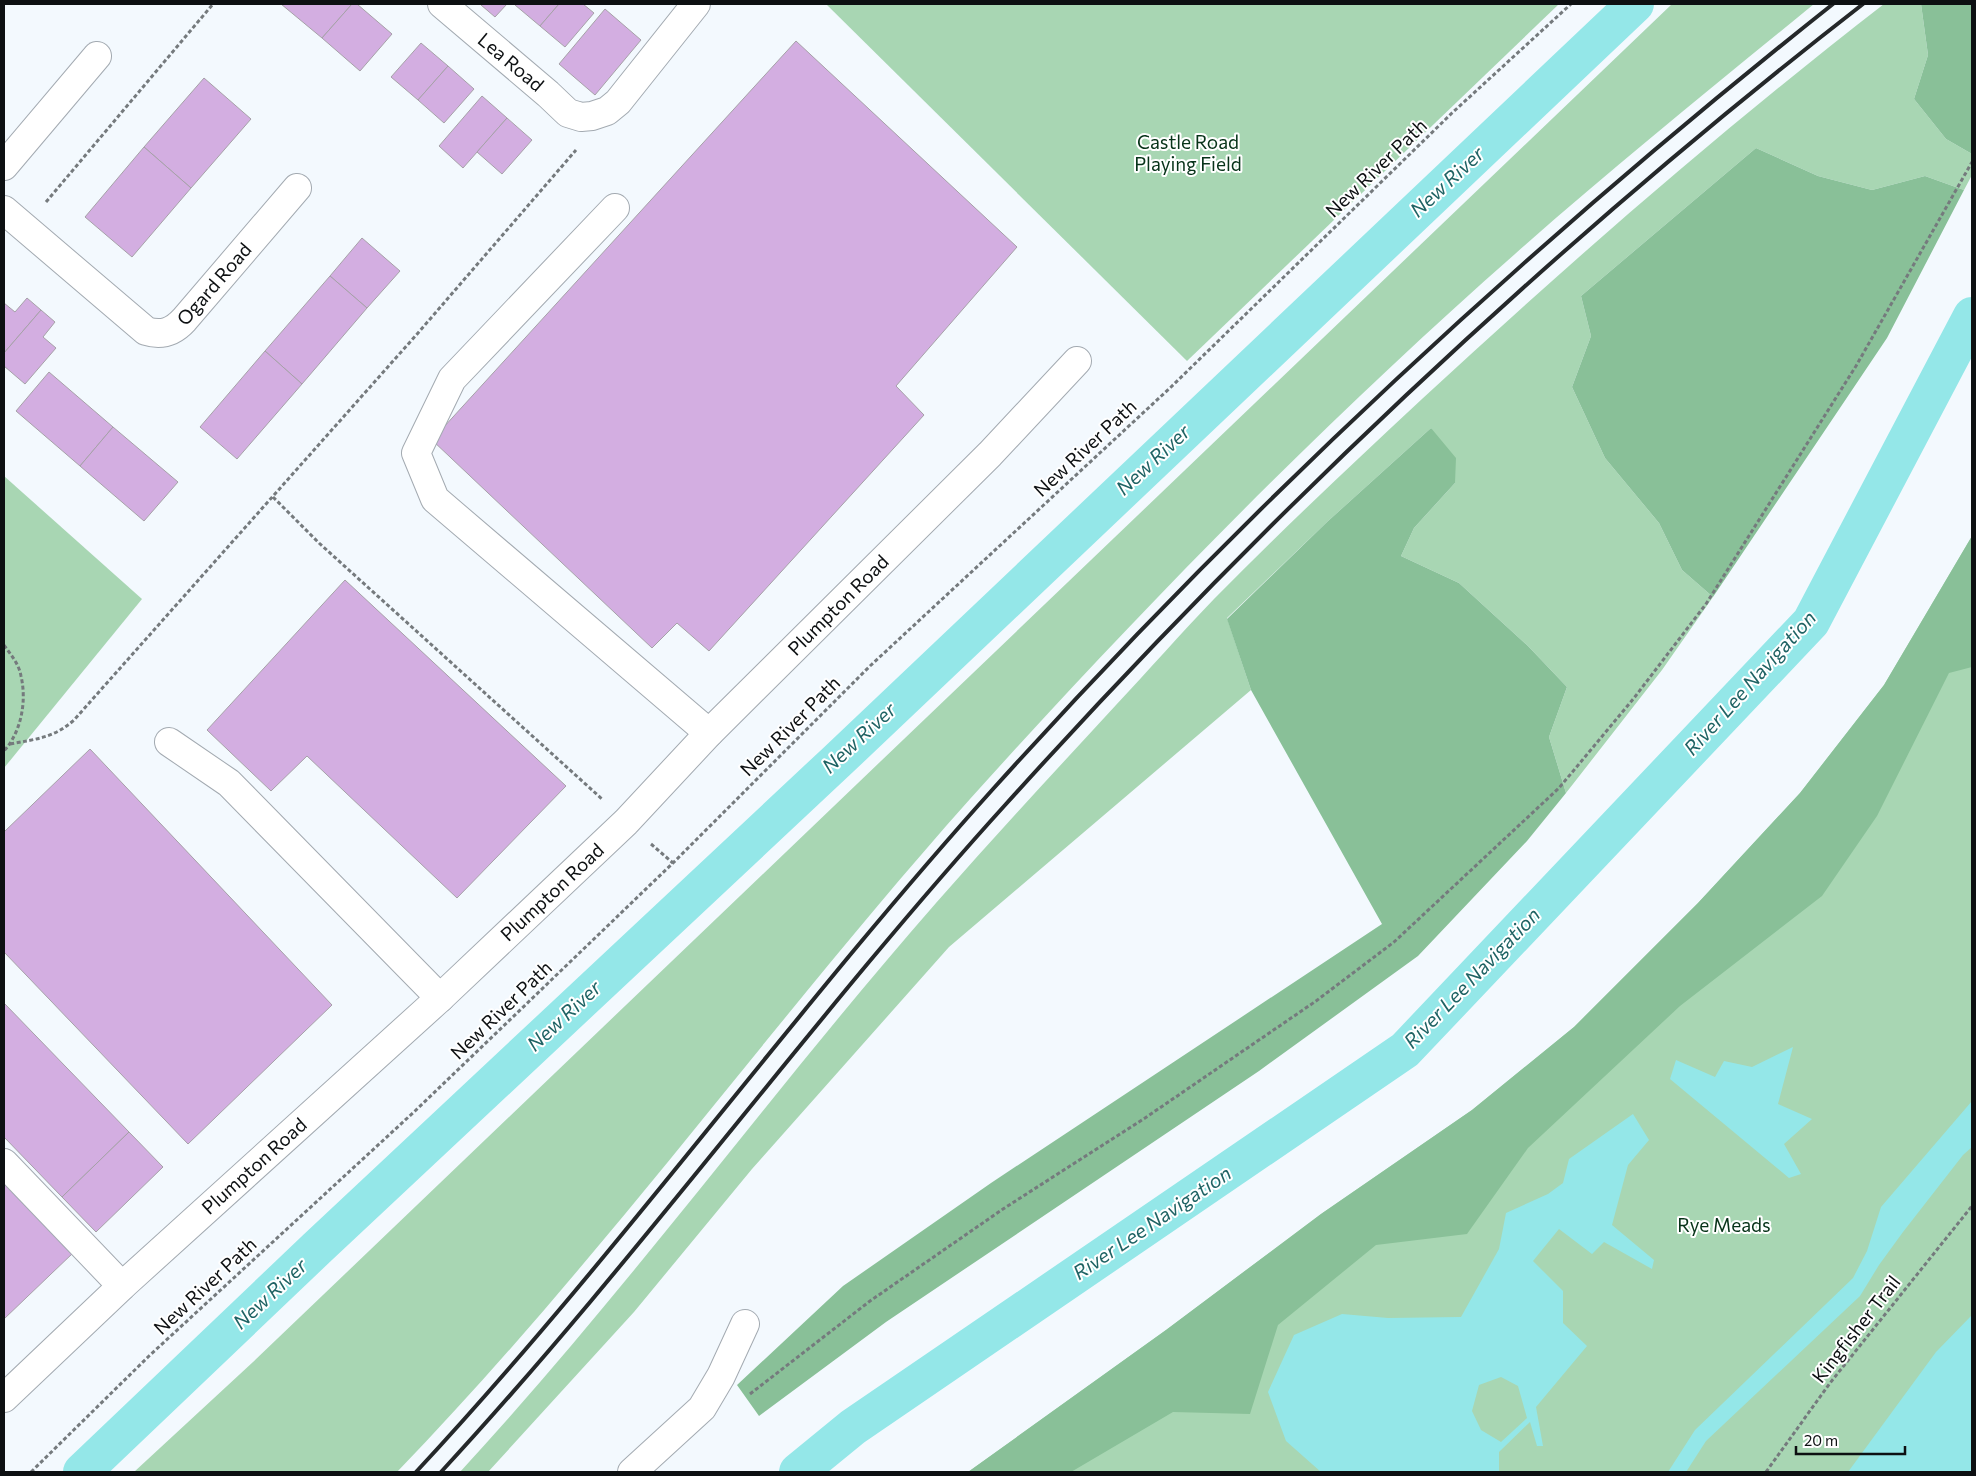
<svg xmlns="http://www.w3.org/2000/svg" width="1976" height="1476" viewBox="0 0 1976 1476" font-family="Commissioner,sans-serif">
<rect width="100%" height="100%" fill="#f3f9fe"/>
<g fill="#a8d6b3">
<path d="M826,4H1559L1187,361Z"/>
<path d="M1672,4H1814C1714,86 1612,168 1515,254C1322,424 1142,608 970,799C774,1019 602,1260 397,1472H134L253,1362Z"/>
<path d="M1884,4H1921L1928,55L1914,99L1946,139L1972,154V175L1964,190L1925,176L1872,190L1818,176L1756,148L1581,296L1591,336L1572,387L1605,458L1659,523L1682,570L1713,597L1662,670L1566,793L1549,737L1567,687L1528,646L1459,583L1401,556L1414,528L1455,483L1431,428L1327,522L1227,618L1251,690L949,947L752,1169L634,1312L488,1472H460C628,1290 773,1089 936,903C995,836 1056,770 1116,705C1149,670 1181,633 1214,599C1282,530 1352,464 1422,399C1571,261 1724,128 1884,4Z"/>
<path d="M4,476L142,599L4,768Z"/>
<path d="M1972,536V1472H968L1166,1330L1321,1214L1472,1110L1574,1027L1698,903L1800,793L1884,685Z"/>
</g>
<g fill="#89c098">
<path d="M1921,4H1972V154L1946,139L1914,99L1928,55Z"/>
<path d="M1756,148L1818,176L1872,190L1925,176L1964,190L1887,338L1713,597L1682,570L1659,523L1605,458L1572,387L1591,336L1581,296Z"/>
<path d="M1431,428L1456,458L1455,483L1414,528L1401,556L1459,583L1528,646L1567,687L1549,737L1566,793L1527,841L1418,956L1259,1071L886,1322L759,1416L737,1385L843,1286L991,1183L1382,924L1251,690L1227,619L1327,522Z"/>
<path d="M1972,536V667L1949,673L1877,816L1822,896L1680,1006L1528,1148L1467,1234L1376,1245L1278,1325L1250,1414L1173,1412L1071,1472H968L1166,1330L1321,1214L1472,1110L1574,1027L1698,903L1800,793L1884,685Z"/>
</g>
<g fill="#94e7e8" fill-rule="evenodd">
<path d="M1793,1047L1778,1104L1812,1119L1784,1144L1801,1174L1789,1178L1670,1079L1676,1060L1715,1077L1724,1061L1752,1067Z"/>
<path d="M1972,1101V1147L1963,1155L1903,1232L1879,1265L1860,1296L1706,1441L1686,1472H1668L1695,1430L1853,1278L1867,1251L1881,1207Z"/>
<path d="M1633,1114L1649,1140L1628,1165L1612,1225L1654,1260L1652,1269L1604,1242L1592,1254L1559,1229L1533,1261L1563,1291V1323L1587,1346L1536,1407L1543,1446H1537L1530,1422L1499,1452V1471L1497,1472H1321L1286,1441L1268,1392L1294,1335L1342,1314L1388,1318L1461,1317L1499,1249L1506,1213L1548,1194L1563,1183L1569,1159ZM1501,1377L1518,1386L1527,1418L1501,1442L1481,1430L1472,1411L1479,1385Z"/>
<path d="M1972,1315V1472H1848L1936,1352Z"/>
</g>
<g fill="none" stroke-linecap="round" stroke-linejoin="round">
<g stroke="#94e7e8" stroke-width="38">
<path d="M82,1472L317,1248L836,762L1635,4"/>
<path d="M798,1472L853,1427L1405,1050L1811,622L1972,316"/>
</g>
</g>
<g fill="#d3aee1" stroke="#a6a1a8">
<path d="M281,4H352L322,38Z"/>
<path d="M352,4H357L392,34L360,71L322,38Z"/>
<path d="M482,4H507L495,17L481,5Z"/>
<path d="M516,4H559L540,26L515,5Z"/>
<path d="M559,4H583L594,13L565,47L540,26Z"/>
<path d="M605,9L641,40L595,95L559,64Z"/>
<path d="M796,41L1017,247L896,386L924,415L709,651L677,623L652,648L432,440Z"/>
<path d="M421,43L448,66L418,100L391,77Z"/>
<path d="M448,66L474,89L444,123L418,100Z"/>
<path d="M204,78L251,119L191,188L144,147Z"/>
<path d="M482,96L507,118L463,168L439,146Z"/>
<path d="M507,118L532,140L502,174L477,152Z"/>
<path d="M144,147L191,188L132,257L85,217Z"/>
<path d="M362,238L400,271L367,308L330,276Z"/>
<path d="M330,276L367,308L302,384L265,351Z"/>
<path d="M27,298L41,310L4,353V303L15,312Z"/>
<path d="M41,310L55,322L43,337L56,348L25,384L4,366V353Z"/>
<path d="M265,351L302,384L237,459L200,427Z"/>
<path d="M49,372L113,427L80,466L16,411Z"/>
<path d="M113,427L178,482L144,521L80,466Z"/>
<path d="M345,580L566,786L457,898L307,756L271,791L207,730Z"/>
<path d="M90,749L332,1005L188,1144L4,952V832Z"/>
<path d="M4,1003L129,1132L62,1197L4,1137Z"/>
<path d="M129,1132L163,1167L96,1232L62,1197Z"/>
<path d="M4,1182L73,1253L4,1319Z"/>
</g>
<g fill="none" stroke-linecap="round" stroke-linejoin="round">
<defs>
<g id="minor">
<path d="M442,4L548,94L568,113L581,117L592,116L607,111L618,102L696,4"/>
<path d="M4,166L97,56"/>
<path d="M615,208L452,379L416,453L435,499L709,733"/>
<path d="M4,210L146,331C162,336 173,332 184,320L297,188"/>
<path d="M169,742L229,783L440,998"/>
<path d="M4,1163L122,1286"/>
<path d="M4,1398L122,1286L440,998L626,822L709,733L990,454L1077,361"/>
<path d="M632,1472L702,1408L721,1376L745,1324"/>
</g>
</defs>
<use href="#minor" stroke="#a3aab1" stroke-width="30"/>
<g stroke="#757a7d" stroke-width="3" stroke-dasharray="4 2.5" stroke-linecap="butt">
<path d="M46,202L213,4"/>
<path d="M273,497L319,543L602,799"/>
<path d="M4,645C11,655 19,664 21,676C27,702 21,732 4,751"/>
<path d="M10,744C36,739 54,738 74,720L418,333L576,150"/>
<path d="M651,844L673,863"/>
<path d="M750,1394L870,1301L1003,1209L1145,1118L1316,1001L1394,942L1559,788L1634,698L1706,604L1856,366L1972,162"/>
<path d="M31,1472L149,1356L415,1111L673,863L870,666L1171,387L1452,113L1571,4"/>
<path d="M1766,1472L1830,1383L1972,1206"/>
</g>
<use href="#minor" stroke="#fff" stroke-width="28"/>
<g stroke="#25282a" stroke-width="4">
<path d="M416,1472C619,1254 793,1011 993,789C1250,504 1533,242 1833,4"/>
<path d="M441,1472C639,1258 810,1020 1006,804C1268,514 1554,244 1863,4"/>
</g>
</g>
<g text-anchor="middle" stroke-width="4" stroke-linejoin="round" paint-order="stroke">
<g font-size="19" fill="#0d1012" stroke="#fff">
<text transform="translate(511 62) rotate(40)" y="7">Lea Road</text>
<text transform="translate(1376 168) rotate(-44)" y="7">New River Path</text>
<text transform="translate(214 284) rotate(-49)" y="7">Ogard Road</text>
<text transform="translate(1085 448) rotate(-43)" y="7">New River Path</text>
<text transform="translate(838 605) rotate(-45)" y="7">Plumpton Road</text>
<text transform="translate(790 726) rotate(-45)" y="7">New River Path</text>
<text transform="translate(552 892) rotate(-43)" y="7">Plumpton Road</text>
<text transform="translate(501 1010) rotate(-44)" y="7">New River Path</text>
<text transform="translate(254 1166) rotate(-42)" y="7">Plumpton Road</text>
<text transform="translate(205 1286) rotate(-43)" y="7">New River Path</text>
<text transform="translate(1856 1329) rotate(-52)" y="7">Kingfisher Trail</text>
</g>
<g font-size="19" fill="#073319" stroke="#fff">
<text x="1188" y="149">Castle Road<tspan x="1188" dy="22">Playing Field</tspan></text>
<text x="1724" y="1232">Rye Meads</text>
</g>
<g font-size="20" font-style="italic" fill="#1f6364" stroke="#fff">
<text transform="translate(1447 182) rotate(-43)" y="7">New River</text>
<text transform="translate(1153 460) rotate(-43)" y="7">New River</text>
<text transform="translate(1750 683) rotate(-48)" y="7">River Lee Navigation</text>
<text transform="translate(859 738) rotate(-43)" y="7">New River</text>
<text transform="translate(1472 978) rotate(-46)" y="7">River Lee Navigation</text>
<text transform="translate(564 1016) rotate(-43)" y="7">New River</text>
<text transform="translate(1152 1223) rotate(-34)" y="7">River Lee Navigation</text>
<text transform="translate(270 1294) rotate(-43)" y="7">New River</text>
</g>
</g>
<rect width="1976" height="1476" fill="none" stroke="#0d1012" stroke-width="10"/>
<path d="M1796 1446v8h109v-8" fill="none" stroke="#0d1012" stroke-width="2.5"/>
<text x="1804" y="1446" font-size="15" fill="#0d1012" stroke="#ffffff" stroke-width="4" paint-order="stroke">20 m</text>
</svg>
